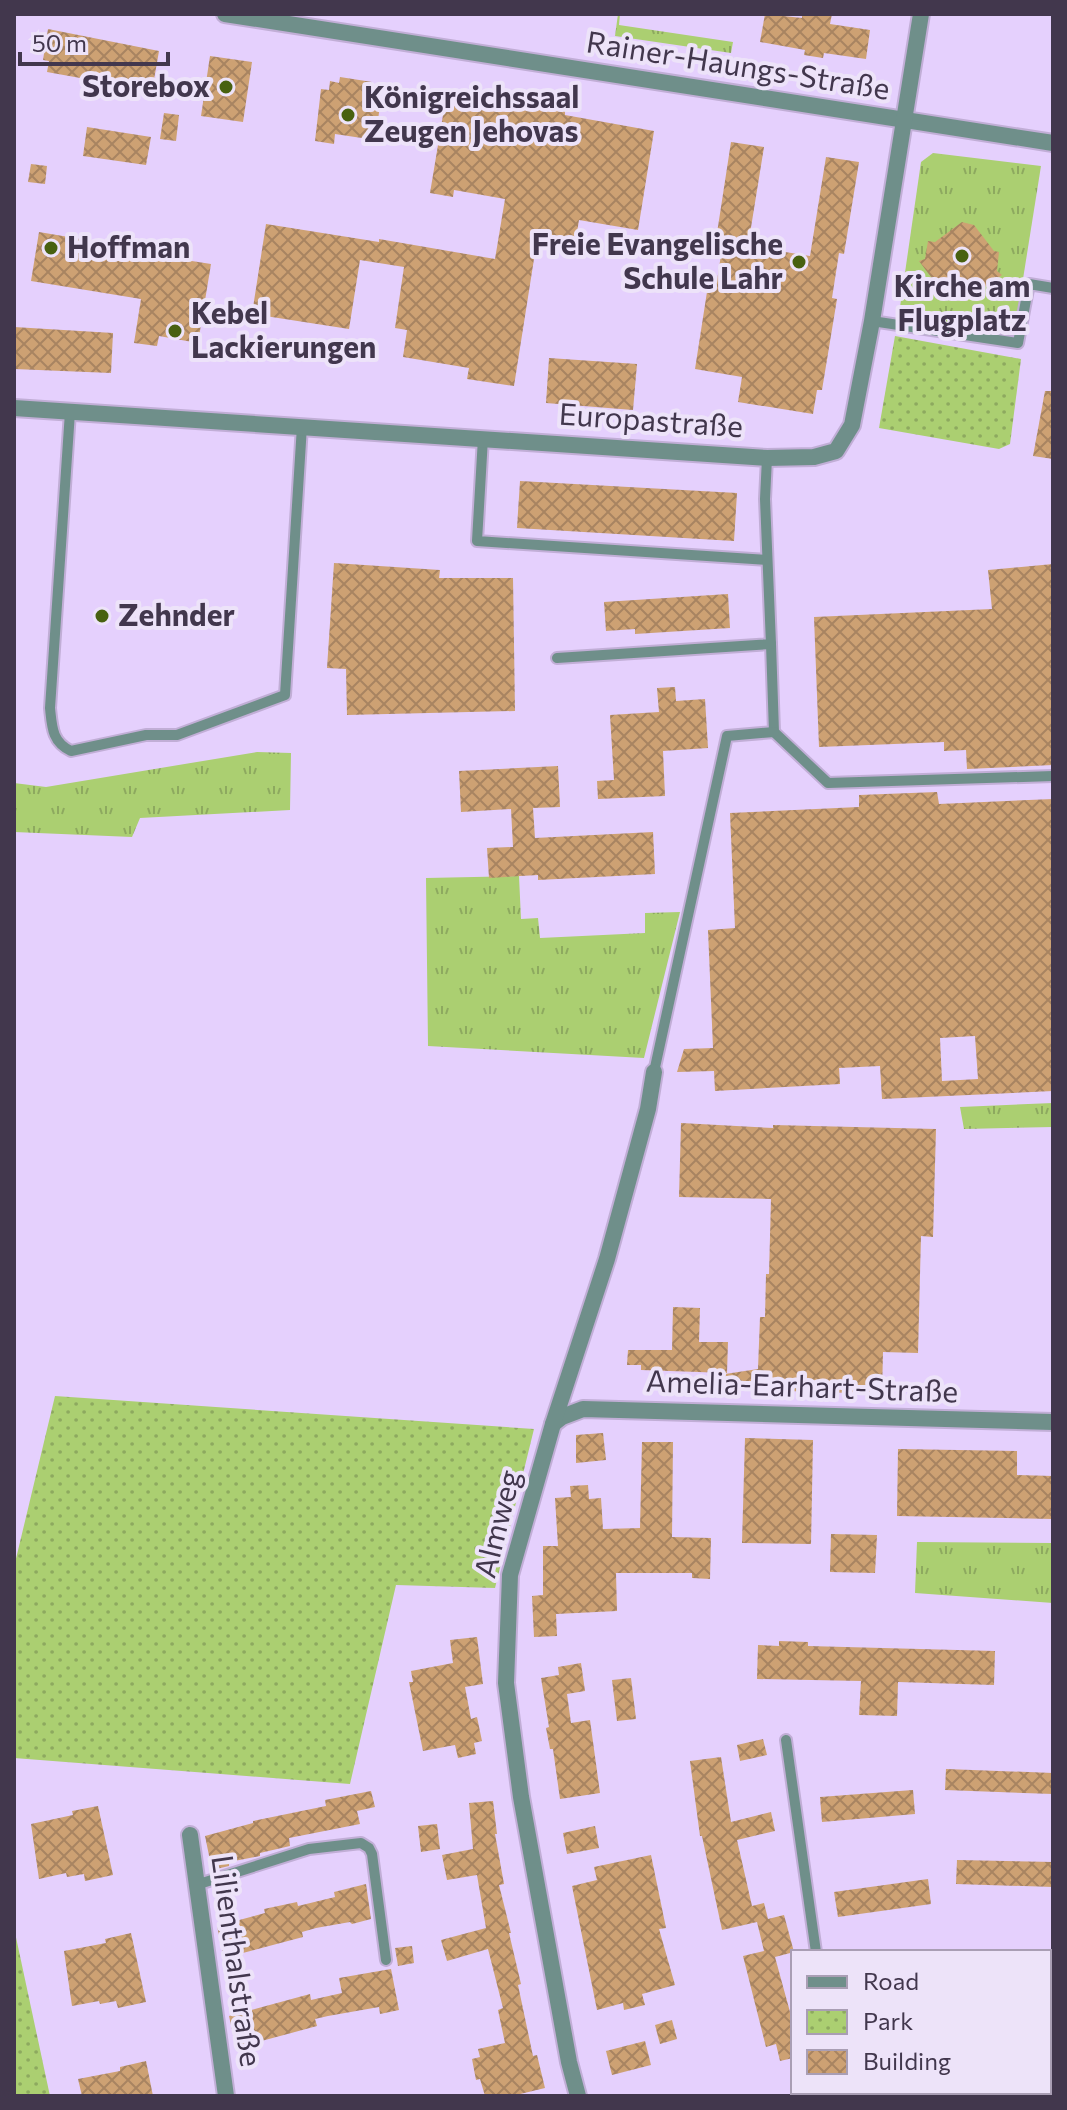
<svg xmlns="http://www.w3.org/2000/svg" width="1067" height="2110" viewBox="0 0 1067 2110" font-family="Commissioner,sans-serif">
<defs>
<pattern id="grass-tufts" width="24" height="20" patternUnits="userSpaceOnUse" patternTransform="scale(2)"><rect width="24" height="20" fill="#abcf71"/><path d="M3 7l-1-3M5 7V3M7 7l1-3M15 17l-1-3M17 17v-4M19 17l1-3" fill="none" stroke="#8da95f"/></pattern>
<pattern id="park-dots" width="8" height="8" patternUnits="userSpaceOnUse" patternTransform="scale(2)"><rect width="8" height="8" fill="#abcf71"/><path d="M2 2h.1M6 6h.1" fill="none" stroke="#8da95f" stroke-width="1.8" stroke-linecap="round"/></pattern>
<pattern id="building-cross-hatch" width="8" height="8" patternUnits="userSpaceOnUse" patternTransform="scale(2)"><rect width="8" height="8" fill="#cda173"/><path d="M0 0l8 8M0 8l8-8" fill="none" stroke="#a88461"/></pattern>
</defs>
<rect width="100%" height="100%" fill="#e5d0fd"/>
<g fill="url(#grass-tufts)">
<path d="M618,14H620L619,25L733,42L731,53L615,36Z"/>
<path d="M933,153L1041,166L1016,323L998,332L899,314L921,162Z"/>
<path d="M257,752L291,753L290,810L140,818L132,837L14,832V783L46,787Z"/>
<path d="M519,876L521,919L538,918L540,938L645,933V913L680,912L644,1058L428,1046L426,878Z"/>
<path d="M1053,1103V1127L964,1129L960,1107Z"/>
<path d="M917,1542L1053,1543V1603L915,1593Z"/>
</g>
<g fill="url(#park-dots)">
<path d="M895,336L1021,359L1010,444L999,449L879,428Z"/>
<path d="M55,1396L534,1429L495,1588L396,1585L350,1784L14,1758V1567Z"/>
<path d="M14,1928L50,2096H14Z"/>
</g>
<g fill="url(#building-cross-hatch)" fill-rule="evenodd">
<path d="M765,14L802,18V14H832L830,24L870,30L866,59L824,53L823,58L804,55L805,50L760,42Z"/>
<path d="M48,29L159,51L152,91L47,72L49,61L43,60Z"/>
<path d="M210,56L252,62L243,122L201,116Z"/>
<path d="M340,77L372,82L370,98L381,99L375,140L335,134L334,144L315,141L321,89L329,90L330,81L339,83Z"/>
<path d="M446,97L476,102L477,97L565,111V115L654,131L638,230L579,220L575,244L537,240L514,386L467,379L469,368L403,357L407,330L395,328L404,267L360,260L349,329L252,314L266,224L379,242V239L495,259L505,199L454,190L453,197L430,193Z"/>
<path d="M164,113L179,115L176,141L160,139Z"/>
<path d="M87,127L151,137L146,165L83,156Z"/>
<path d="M731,142L764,147L748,246L810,256L826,157L859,162L844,254L839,253L832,298L837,299L822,390H817L813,414L738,402L742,377L695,369L709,279L717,281L724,235L717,233Z"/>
<path d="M31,164L47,166L45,184L28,182Z"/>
<path d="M962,222L974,225L994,251L999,252L997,271L1002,275L973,295L940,289L919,261L925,259L928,241L935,242Z"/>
<path d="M39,232L122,246L121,250L211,264L198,343L159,336L157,346L134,343L141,299L31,281Z"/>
<path d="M14,327L113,333L111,373L14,369Z"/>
<path d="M549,358L637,364L633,410L546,403Z"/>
<path d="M1045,391H1053V459L1033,456Z"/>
<path d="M520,481L737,493L734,541L517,528Z"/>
<path d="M334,563L440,570L439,578H513L515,711L347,715L346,669L327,668Z"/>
<path d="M1053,564V765L967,769L966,750L944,751V742L819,747L814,617L992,609L988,570Z"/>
<path d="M728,594L730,628L635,634V629L606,631L604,602Z"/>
<path d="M675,687L676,701L705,699L708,748L663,751L665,796L598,799L597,781L614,780L610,715L659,712L657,688Z"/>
<path d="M558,766L560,807L533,808L535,838L653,832L655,874L538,880V875L489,878L487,848L513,847L511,809L461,812L459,771Z"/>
<path d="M937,792L939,804L1053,799V1091L882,1099L880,1066L839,1068L840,1084L715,1091L714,1071L677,1072L684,1049L713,1048L708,930L735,928L730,813L859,807V795ZM975,1036L978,1079L942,1081L940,1038Z"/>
<path d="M681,1123L773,1128V1125L936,1129L933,1237L921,1236L918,1353L883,1352L882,1394L725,1389V1374L758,1369L760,1317H765L766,1274H769L771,1199L679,1197Z"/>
<path d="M673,1307L700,1308L699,1342H728L727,1373L641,1370V1365H627L628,1350H672Z"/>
<path d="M603,1433L606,1460L576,1463V1435Z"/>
<path d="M745,1438L813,1440L811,1544L742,1543Z"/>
<path d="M642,1442H673L672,1537L711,1538L710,1579L692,1578V1573H616L617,1611L556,1614L557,1636L534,1637L532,1596L543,1595V1546H558L555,1498L571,1497L570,1486L588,1485L589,1499L601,1498L603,1529L640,1528Z"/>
<path d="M898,1449L1017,1451V1475L1053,1476V1519L897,1516Z"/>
<path d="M831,1534L877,1535L875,1573L830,1572Z"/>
<path d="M477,1637L483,1684L465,1687L471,1719L477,1717L482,1741L474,1743L476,1754L458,1758L455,1745L423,1751L409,1682H413L411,1671L453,1663L450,1640Z"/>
<path d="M779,1641L808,1642V1646L995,1651L994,1685L898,1682L897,1716L859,1715L861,1681L757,1679L758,1645L779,1646Z"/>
<path d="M581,1663L585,1691L567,1694L571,1723L590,1720L600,1793L560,1799L553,1749H550L546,1728L549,1727L541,1678L559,1675L558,1667Z"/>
<path d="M631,1678L636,1719L617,1721L612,1680Z"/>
<path d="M763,1739L767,1755L740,1761L737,1745Z"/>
<path d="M721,1757L731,1822L771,1812L775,1831L737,1840L752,1906L764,1903L768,1919L784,1915L794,1952L775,1957L793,2023V2058L780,2061L776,2044L766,2047L743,1956L764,1951L757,1922L722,1930L702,1836H700L690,1761Z"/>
<path d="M946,1769L1053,1773V1794L945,1790Z"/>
<path d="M913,1790L915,1814L822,1822L820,1797Z"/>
<path d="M371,1791L375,1807L357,1811L360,1824L289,1838L290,1846L260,1853V1856L229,1862V1866L212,1870L205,1836L253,1823V1821L326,1806L325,1800Z"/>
<path d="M493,1801L497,1834H495L504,1884L499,1885L511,1933H509L521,1984L518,1985L533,2056L537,2055L545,2088L512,2096H485L480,2079L476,2080L472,2059L480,2057L478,2049L505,2043L498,2010L503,2008L488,1949L447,1961L441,1940L486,1928L477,1875L447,1880L442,1855L473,1849L469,1803Z"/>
<path d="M98,1806L113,1875L85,1881L84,1874L67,1877L66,1873L39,1879L31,1824L73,1815L72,1811Z"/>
<path d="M437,1824L440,1849L421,1852L418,1826Z"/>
<path d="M595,1826L599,1848L567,1854L563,1833Z"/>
<path d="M651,1855L666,1928L659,1929L675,1985L642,1994L645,2005L624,2010L623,2003L597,2010L572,1886L597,1880L594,1867Z"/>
<path d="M957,1860L1053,1862V1887L956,1884Z"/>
<path d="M928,1879L931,1904L838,1917L834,1892Z"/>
<path d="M366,1884L371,1919L352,1924L350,1922L316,1928L302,1932L303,1937L224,1958L217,1926L265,1913L264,1909L297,1902L298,1906L335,1897L334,1892Z"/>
<path d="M131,1933L146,2002L118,2008L116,2001L100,2004L99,2001L72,2006L64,1951L106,1943L105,1939Z"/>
<path d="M412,1946L414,1963L398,1966L395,1948Z"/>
<path d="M391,1969L399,2010L380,2014L379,2007L328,2016L315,2019L317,2026L236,2048L229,2016L310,1994L311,2000L342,1993L339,1978Z"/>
<path d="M672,2020L677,2039L660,2044L655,2025Z"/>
<path d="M645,2041L651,2065L612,2075L606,2051Z"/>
<path d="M146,2061L153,2096H82L78,2079L120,2071V2067Z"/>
</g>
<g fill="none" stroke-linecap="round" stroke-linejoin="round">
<defs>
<g id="lane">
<path d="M872,321L1018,343L1029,284L1053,288"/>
<path d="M70,412L50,708C52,727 52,742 71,751L146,735H177L285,695L302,426"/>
<path d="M483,438L477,541L767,560"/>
<path d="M771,644L774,732L828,783L1053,776"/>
<path d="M557,658L771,644L765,499L767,458"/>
<path d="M654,1072L727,736L774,732"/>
<path d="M786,1740L816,1952"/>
<path d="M196,1885L309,1849L361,1843L369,1848L372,1854L386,1960"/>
<path d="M840,2092L841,2096"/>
</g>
<g id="street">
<path d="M225,14L1053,143"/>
<path d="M14,408L767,458L814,457L836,451L852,425L872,321L921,14"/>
<path d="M553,1424L562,1417L583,1409L1053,1422"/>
<path d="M190,1835L226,2096"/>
<path d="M1049,2023L1053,2021"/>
<path d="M578,2096L569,2062L521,1797L506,1683L510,1575L553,1424L607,1259L648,1109L654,1072"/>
<path d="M912,2096L920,2092"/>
</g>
</defs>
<use href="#lane" stroke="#c1aed6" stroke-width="14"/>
<use href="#street" stroke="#c1aed6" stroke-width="20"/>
<use href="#lane" stroke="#6f8f8a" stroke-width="10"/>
<use href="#street" stroke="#6f8f8a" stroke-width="16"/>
</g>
<g fill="#486110" stroke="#ede3f9" stroke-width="3">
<circle cx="226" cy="87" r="8"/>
<circle cx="348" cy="115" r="8"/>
<circle cx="51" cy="248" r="8"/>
<circle cx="962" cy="256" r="8"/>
<circle cx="799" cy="262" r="8"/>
<circle cx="175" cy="331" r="8"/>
<circle cx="102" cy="616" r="8"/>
</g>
<g text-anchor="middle" stroke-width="8" stroke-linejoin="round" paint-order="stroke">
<g font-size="30" fill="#42374d" stroke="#ede3f9">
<text transform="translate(738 66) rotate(9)" y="10">Rainer-Haungs-Straße</text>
<text transform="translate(651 421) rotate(4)" y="10">Europastraße</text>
<text transform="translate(802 1387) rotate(2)" y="10">Amelia-Earhart-Straße</text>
<text transform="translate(498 1524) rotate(-76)" y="10">Almweg</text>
<text transform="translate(236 1961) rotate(82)" y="10">Lilienthalstraße</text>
</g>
<g font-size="30" font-weight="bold" fill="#42374d" stroke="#ede3f9" text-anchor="start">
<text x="210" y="97" text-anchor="end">Storebox</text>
<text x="364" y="108">Königreichssaal<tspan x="364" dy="34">Zeugen Jehovas</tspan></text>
<text x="783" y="255" text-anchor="end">Freie Evangelische<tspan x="783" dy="34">Schule Lahr</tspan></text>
<text x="67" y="258">Hoffman</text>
<text x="962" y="297" text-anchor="middle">Kirche am<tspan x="962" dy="34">Flugplatz</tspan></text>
<text x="191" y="324">Kebel<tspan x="191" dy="34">Lackierungen</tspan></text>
<text x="118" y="626">Zehnder</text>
</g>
</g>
<rect width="1067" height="2110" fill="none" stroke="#42374d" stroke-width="32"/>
<rect x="791" y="1950" width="260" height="144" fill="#ede3f9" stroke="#a99eb4" stroke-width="2"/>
<rect x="807" y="1976" width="40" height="12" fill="#6f8f8a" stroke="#a99eb4" stroke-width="2"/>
<text x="863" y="1990" font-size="24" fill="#42374d">Road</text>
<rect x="807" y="2010" width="40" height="24" fill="url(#park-dots)" stroke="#a99eb4" stroke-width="2"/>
<text x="863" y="2030" font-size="24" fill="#42374d">Park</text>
<rect x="807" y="2050" width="40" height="24" fill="url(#building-cross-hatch)" stroke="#a99eb4" stroke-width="2"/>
<text x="863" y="2070" font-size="24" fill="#42374d">Building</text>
<path d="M20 52v12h148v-12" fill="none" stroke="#42374d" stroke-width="4"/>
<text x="32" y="52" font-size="24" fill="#42374d" stroke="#ede3f9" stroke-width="6" paint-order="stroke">50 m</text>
</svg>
